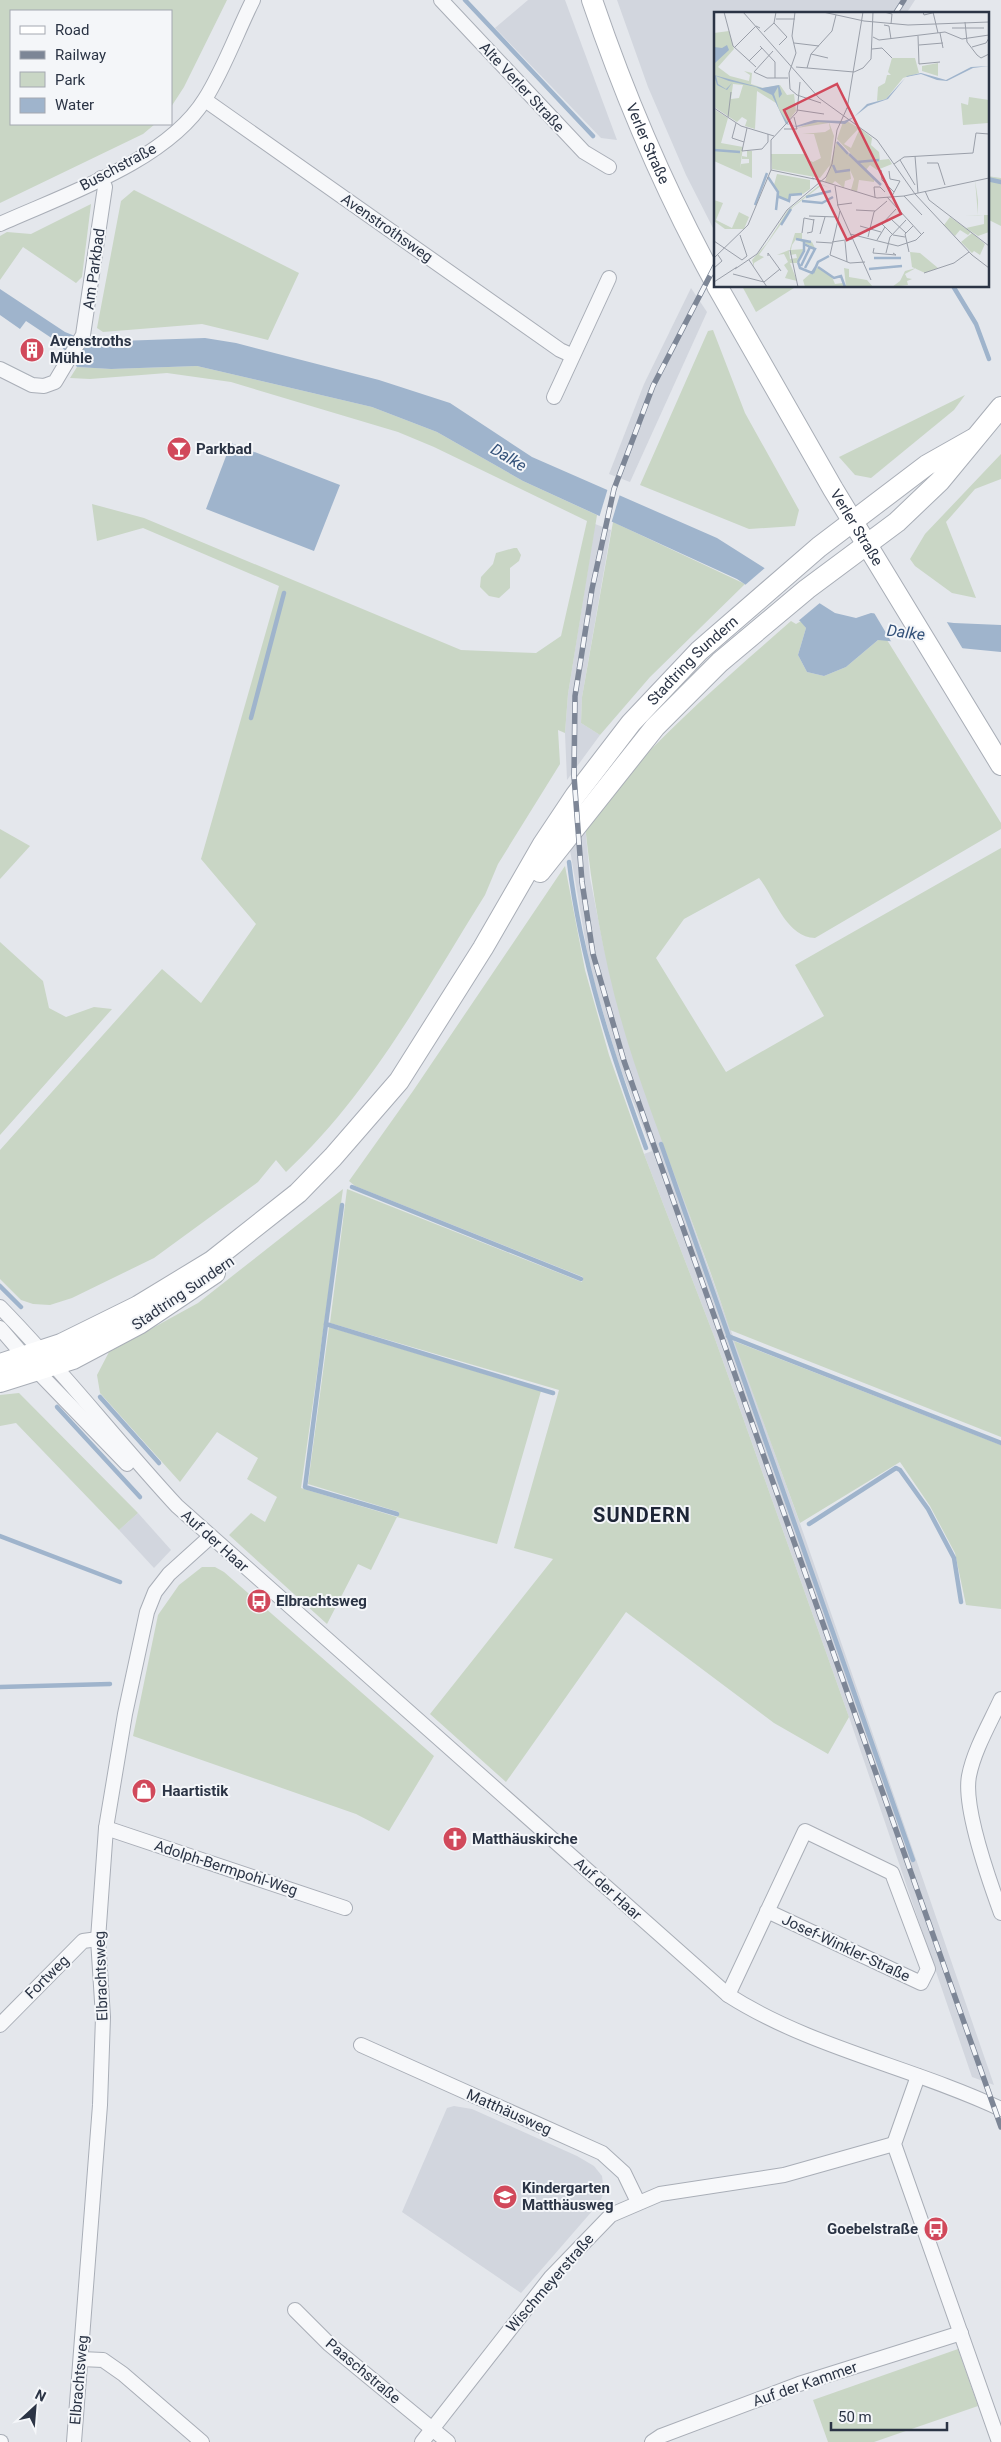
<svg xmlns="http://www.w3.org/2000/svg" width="1001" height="2442" viewBox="0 0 1001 2442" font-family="Roboto,sans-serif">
<rect width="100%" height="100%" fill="#e4e7ec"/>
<g fill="#d2d6de">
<path d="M528,0H565L617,140L601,138L495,28Z"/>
<path d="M617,0H915L906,14H715V232L686,175L648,87Z"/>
<path d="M691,288L707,312L630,482L609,474L644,384Z"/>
<path d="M595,524L611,530L582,697L581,723L600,735L567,780L565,733L568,694Z"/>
<path d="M585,825L590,878L604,949L633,1057L803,1532L994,2085L972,2077L849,1717L714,1336L644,1154L652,1151L618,1062L590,969L569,844Z"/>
<path d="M138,1513L171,1550L154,1568L119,1530Z"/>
<path d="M454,2106L472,2109L577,2156L594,2166L602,2176L604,2192L600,2202L521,2293L402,2212L447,2108Z"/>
</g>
<g fill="#c9d6c5">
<path d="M0,0H227L184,87L171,107V11H11V124H155L143,134L0,203Z"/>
<path d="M987,176L1001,178V226L987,219Z"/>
<path d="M134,190L299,273L268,340L202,324L103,332L97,328L121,201Z"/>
<path d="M91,204L82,277L76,283L23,247L0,280V236L7,232L31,234Z"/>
<path d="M742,286H797L756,312Z"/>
<path d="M713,330L745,413L799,510L795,526L749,529L640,485L708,331Z"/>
<path d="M197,366L372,407L437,432L523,481L597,515L568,694L565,733L558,730L560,764L498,864L485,895C425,991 370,1094 286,1172L276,1160L258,1182L154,1258L72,1298L50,1305L33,1304L21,1300L0,1279V1150L162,969L201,1003L256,924L201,859L279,586L143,528L97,541L92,504L144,518L461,650L536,653L561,636L587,521L434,447L398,432L231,382L167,373L90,379L70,378L77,367L111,369Z"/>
<path d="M965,395L954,410L871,478L855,475L839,457Z"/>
<path d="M1001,454V479L975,489L946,522L976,598L952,593L915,566L910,559L925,534Z"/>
<path d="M613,522L745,584L650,677L600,735L581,723L582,697Z"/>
<path d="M514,548H517L521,555L519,561L510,568V588L499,598L489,596L480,587L481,577L493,564L496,553Z"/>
<path d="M791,621L796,624L801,621L806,628L798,655L807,672L824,676L846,667L878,640H887L1001,823V829L815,938C786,937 775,898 759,878L684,919L656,958L726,1072L824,1016L795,965L1001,848V1437L730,1330C701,1239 663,1150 633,1059C608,983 593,904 585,825C647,745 716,687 791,621Z"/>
<path d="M0,829L30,846L0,879Z"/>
<path d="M565,866L585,970L609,1055L644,1154L714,1336L849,1717L828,1754L774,1723L626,1612L506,1782L430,1714L553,1559L514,1548L559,1390L330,1323L347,1189L582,1282L583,1277L355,1186L349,1181L413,1091Z"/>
<path d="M0,942L43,981L49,1008L66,1017L94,1007L112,1009L0,1135Z"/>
<path d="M343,1189L301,1488L397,1517L399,1512L308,1484L329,1327L541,1391L497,1544L397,1517L371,1570L358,1564L327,1624L229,1535L251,1513L265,1522L277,1497L247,1479L258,1458L217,1432L180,1482L100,1393L97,1375L109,1352L198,1303Z"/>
<path d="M734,1341L1001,1445V1609L966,1605L955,1553L930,1506L900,1462L800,1523Z"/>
<path d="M19,1393L138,1513L119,1530L16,1423L0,1426V1395Z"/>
<path d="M202,1567H215L224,1572L434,1756L389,1831L356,1814L133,1736L158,1615L179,1585Z"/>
<path d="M958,2349L978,2406L874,2442H828L813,2400Z"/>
</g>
<g fill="#9fb4cc">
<path d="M0,289L65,332L90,342L205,338L236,343L379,380L450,403L532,457L717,538L835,613L856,618L871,613L954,623L1001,625V652L878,640L846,667L824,676L807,672L798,655L806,628L800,621L737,579L523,481L437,432L372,407L197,366L111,369L77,367L59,343L26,321L20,329L0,315Z"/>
<path d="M231,443L340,485L314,551L206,509Z"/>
</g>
<g fill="#e4e7ec">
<path d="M608,488L620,494L611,524L599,518Z"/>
<path d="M766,567L821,602L797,622L744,586Z"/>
<path d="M873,611L945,619L964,651L892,643Z"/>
</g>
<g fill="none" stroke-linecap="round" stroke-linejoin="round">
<g stroke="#9fb4cc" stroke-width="4.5">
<path d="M465,0L593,136"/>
<path d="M987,179L1001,182"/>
<path d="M953,286L976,324L989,359"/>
<path d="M251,718L284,593"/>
<path d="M569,862C581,962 612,1055 646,1148"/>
<path d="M661,1144L913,1860"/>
<path d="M352,1187L581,1279"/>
<path d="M342,1205L326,1324L553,1393"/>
<path d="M0,1286L21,1307"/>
<path d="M326,1324L305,1487L397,1514"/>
<path d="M728,1336L1001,1443"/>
<path d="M100,1397L159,1463"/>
<path d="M57,1407L140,1497"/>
<path d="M809,1524L896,1468L900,1470L928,1509L954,1558L961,1602"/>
<path d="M0,1536L120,1582"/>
<path d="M0,1687L110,1684"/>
</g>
<defs>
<g id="minor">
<path d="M441,0L584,152L609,167"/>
<path d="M205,100L560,350L571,355"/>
<path d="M0,224C64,195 167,161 205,99C224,69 237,32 253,0"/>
<path d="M0,369L32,385L44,386L55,382L83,335L105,187L101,178"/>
<path d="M554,397L609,278"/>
<path d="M0,1307C62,1370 117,1441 177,1506L728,1995C811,2048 912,2067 1001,2109"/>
<path d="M0,1328L37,1371L127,1464"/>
<path d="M1001,1699C990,1723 974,1750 969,1776C963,1807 990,1883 1001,1913"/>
<path d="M106,1828L345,1908"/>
<path d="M728,1995L805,1831L892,1873L928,1969L921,1983L767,1911"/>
<path d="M0,2025L83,1941L98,1939"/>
<path d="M361,2045L602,2153L624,2173L638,2202"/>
<path d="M918,2076L894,2144L999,2442"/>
<path d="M295,2310L329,2344L448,2442"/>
<path d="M81,2359L103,2360L123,2374L202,2442"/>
<path d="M0,2442H1"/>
<path d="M74,2442L100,2105L103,2017L98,1939L106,1828L125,1714L147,1612L155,1592L169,1574L210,1537"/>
<path d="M422,2442L551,2277L611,2215L660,2194L784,2175L894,2144"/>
<path d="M652,2442L661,2436L799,2384L961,2333"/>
</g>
<g id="secondary">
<path id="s1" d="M592,0C625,97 665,191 715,282"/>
<path id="s2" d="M717,286L833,489L1001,765"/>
<path d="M540,872L655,727L720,662L807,589L897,522L940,481L1001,407"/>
<path id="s3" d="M0,1364L61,1344L138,1306L212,1261L298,1193L333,1157L399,1081L483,948L543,844L575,796L631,723L699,651L819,547L927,465L973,439"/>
<path d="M0,1382L73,1359L139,1324L215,1273"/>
</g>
</defs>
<use href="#minor" stroke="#a9aeb7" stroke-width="16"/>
<use href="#secondary" stroke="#a9aeb7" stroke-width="22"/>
<use href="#minor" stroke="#f7f8fa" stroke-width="14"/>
<use href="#secondary" stroke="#fff" stroke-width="20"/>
<defs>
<g id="rail">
<path d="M895,14L904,0"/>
<path d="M715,266L653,386L614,489L592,589L575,696L574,776L582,882L593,954L624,1061L1001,2127"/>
</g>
</defs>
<use href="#rail" stroke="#7d8696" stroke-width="5.5"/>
<use href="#rail" stroke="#f4f6f9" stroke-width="4" stroke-dasharray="11" stroke-linecap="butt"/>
</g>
<defs>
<symbol id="building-disc" viewBox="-11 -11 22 22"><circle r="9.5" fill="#d1495b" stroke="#f4f6f9"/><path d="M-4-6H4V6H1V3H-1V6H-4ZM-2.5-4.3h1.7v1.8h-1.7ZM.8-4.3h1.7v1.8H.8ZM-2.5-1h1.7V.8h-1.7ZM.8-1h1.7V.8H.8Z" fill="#fff"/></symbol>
<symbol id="bar-disc" viewBox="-11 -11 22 22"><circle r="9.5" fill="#d1495b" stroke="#f4f6f9"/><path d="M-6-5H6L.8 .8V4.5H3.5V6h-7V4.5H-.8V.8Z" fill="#fff"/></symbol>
<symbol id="bus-disc" viewBox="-11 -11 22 22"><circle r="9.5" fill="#d1495b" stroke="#f4f6f9"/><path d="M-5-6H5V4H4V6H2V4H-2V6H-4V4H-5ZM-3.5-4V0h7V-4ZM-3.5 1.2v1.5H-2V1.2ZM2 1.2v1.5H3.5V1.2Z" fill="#fff"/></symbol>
<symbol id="shop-disc" viewBox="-11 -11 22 22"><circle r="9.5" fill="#d1495b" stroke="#f4f6f9"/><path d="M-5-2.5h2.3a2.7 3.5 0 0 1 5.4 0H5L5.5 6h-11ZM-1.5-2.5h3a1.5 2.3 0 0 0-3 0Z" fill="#fff"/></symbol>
<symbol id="church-disc" viewBox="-11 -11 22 22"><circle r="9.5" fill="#d1495b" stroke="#f4f6f9"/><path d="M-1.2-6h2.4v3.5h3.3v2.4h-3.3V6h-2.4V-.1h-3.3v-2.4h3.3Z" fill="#fff"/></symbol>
<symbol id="school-disc" viewBox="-11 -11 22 22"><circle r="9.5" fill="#d1495b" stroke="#f4f6f9"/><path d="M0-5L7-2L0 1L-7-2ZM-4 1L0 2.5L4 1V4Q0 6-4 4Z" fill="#fff"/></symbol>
</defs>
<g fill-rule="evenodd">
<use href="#building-disc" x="18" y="336" width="28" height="28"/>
<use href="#bar-disc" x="165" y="435" width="28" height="28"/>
<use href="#bus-disc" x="245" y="1587" width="28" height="28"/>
<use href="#shop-disc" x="130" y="1777" width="28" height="28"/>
<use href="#church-disc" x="441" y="1825" width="28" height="28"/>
<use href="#school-disc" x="491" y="2183" width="28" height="28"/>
<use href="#bus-disc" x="922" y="2215" width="28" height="28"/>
</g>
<g text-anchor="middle" stroke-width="4" stroke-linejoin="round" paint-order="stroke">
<g font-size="15" fill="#2b3445" stroke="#f4f6f9">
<text transform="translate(522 87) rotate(47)" y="5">Alte Verler Straße</text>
<text dy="5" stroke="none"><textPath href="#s1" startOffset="154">Verler Straße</textPath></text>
<text transform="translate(118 167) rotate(-28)" y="5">Buschstraße</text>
<text transform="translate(387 228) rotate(35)" y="5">Avenstrothsweg</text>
<text transform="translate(94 269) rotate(-82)" y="5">Am Parkbad</text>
<text dy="5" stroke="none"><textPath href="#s2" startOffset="279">Verler Straße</textPath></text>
<text dy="5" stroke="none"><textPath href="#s3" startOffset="1012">Stadtring Sundern</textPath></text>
<text transform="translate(183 1293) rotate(-34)" y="5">Stadtring Sundern</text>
<text transform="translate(215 1541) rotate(42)" y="5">Auf der Haar</text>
<text transform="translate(226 1868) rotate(18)" y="5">Adolph-Bermpohl-Weg</text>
<text transform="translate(608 1889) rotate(42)" y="5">Auf der Haar</text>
<text transform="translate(846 1948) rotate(25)" y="5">Josef-Winkler-Straße</text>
<text transform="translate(101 1976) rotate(-92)" y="5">Elbrachtsweg</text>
<text transform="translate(47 1977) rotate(-45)" y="5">Fortweg</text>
<text transform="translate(509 2112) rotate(24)" y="5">Matthäusweg</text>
<text transform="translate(550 2283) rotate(-49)" y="5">Wischmeyerstraße</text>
<text transform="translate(363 2371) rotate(40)" y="5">Paaschstraße</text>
<text transform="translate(79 2380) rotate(-85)" y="5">Elbrachtsweg</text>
<text transform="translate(805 2384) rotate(-19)" y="5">Auf der Kammer</text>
</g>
<g font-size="15" font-weight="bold" fill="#2b3445" stroke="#f4f6f9" text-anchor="start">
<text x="50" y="346">Avenstroths<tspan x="50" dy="17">Mühle</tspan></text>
<text x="196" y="454">Parkbad</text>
<text x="276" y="1606">Elbrachtsweg</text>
<text x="162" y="1796">Haartistik</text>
<text x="472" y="1844">Matthäuskirche</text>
<text x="522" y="2193">Kindergarten<tspan x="522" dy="17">Matthäusweg</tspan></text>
<text x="918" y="2234" text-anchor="end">Goebelstraße</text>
</g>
<g font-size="16" font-style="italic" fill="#34527a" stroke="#f4f6f9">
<text transform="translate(509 457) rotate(31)" y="6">Dalke</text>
<text transform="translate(906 632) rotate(7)" y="6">Dalke</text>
</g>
<g font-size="20" font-weight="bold" letter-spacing="1" fill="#1d2536" stroke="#f4f6f9">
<text x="642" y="1522">SUNDERN</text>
</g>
</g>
<g transform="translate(714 12)">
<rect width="275" height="275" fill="#e4e7ec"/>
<path d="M15,19L20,37L4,55L16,64L35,69L36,63L30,59L38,61L37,72L49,76L66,73L73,83L80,82L82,99L72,112L62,91L43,79L41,117L31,114L33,108L28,105L23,110L0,95V21ZM19,72L29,73L25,86L17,87ZM178,46H201L205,61L189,66L172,87L163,89L164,75L171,71L173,63H177L174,60ZM224,51V64L208,59V54ZM255,85L275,88V122L274,111L249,113L247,91L254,93ZM0,97L14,106L7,131L29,135L26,157L27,152L35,151V147H28V144L33,145V139H38V166L0,149ZM133,109L145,116L130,132L137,136L146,116L158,126L157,133L165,140L166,148L175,147L178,152L163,158L156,153L152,158L123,127L129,110ZM100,110H115L120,124L116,153L106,166L58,157L57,142H93L92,147L99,150L107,146L100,122H88L111,120L116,117L115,111L83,116ZM123,129L160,167V170L145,168L143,180L137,178L140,167L136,158L137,167L131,169L130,176L121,169L118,172L111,170ZM63,162L96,168V177L89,182L76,183L75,189L63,184L65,180L60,173ZM261,168L264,188V203H275V220L264,224L252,216L270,212V203L251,204L264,203ZM107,172L116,176L108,173L79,195L45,243L50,245L40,251V255L38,248L53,231L74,198ZM0,188L9,191L2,208L18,216L25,200L35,205L30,217H11L0,209ZM236,205L257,220L254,223L246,218L241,224L230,213ZM81,221H88V228L98,230L101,236L82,227L78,233L77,238L90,237L83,251H76L83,269L71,266L74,259L70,253L74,250L70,242L63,243L75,238L76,247L83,246L82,242L76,243V237ZM258,221L271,232L266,243L260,239L258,241L247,230ZM196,240L206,241L224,256L211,261L198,255ZM104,255L117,263L121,272L129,271L130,275H91L89,268ZM130,256L135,257V265L153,268L159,275H132ZM202,256L191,262L193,266L198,267L193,269L194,273L178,275L186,269L191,259Z" fill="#c9d6c5" fill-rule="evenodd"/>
<path d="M13,33L15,38L1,51L0,35L8,36ZM275,54L259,56L233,69L223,68L207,62L192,65L174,87L154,94L131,112L104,110L83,115L72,112L58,83L42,75L15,69L2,64L4,72L12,77L18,71L13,78L3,73L0,63L48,76L65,73L68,82L65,86L64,75L60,82L65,97L75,113L82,114L100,108L130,109L140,105L153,92L172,87L193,64L207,61L232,68L257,55Z" fill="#9fb4cc"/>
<path fill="none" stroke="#9fb4cc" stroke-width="2.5" d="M123,130L134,142M0,138L26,140M135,142L167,173M143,150L165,148M119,153L122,160L136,158M54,165L64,180L62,198M63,184L75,189L76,183L88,182M92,185L117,179M88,189L108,191L119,185M41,193L53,161M67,213L77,197M82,227L97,230M160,246H187M84,250L86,256L98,261L103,253M84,250L90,239V228M87,254L96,235L90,232M104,255L120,266L127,264L131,275M91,256L101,237L96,235M155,257L188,254M99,261L104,250L115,244"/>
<path fill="none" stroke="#9a9fa9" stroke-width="1" d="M10,0L19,34L42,55M29,0L105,86L163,128L201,182L258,243L275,256M81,0L78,24L82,41M109,0L150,9L194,13L275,10M170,0L178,2L177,12M209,0L210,3L222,0M219,0L224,21M62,7H81M251,10L253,30L263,43L267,46L275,42M60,11L73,25L65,33M170,13L175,14L177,27M238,16H270M50,20L60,11L62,0M226,21L229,36M204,24L205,52L226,50M159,25L165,28L231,20L248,27L275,23M80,31L105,34M205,33L229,31M46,34L61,50V66M258,35L272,31L275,26M20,36L42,14L46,16M158,37L168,36L178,46M59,39L40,60L53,66H74M82,41L75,61L76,77L83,83L107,91M97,42L114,46M35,49L48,36M82,55L140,60L149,56L157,47L159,0M93,56L97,42L118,19L122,3M0,96L27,114L60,124M133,97L149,0M83,98L110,102M14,105L17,80M22,111L18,126L30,130M33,116L28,139L48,137L54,130V122M70,117H83L80,105M201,144L204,181M186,148L201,173M213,151H224L231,173M180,152L190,145L259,141L262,121L275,122M57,158L100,167M167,158L168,168L180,180M175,159L176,167L186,169L178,184M98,166L163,186L190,184L275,166M121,174L124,194L157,268M211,179L215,188L275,234M190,184L208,203M161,185L160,175H166L171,180M173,185L207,222M123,193L138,191M182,197L168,212L179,223L191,225M142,198L161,199M126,199L116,243L136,251L151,250M95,204L123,205M178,208L192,221M146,214L167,220M88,221L90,206L100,208M93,221L98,220L100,207M106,222L111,205M136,222L184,234L202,228L210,220M154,225L160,200L173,189M163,228L171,215M0,229L28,248L33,244L26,223M131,229L133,250M102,230L118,231M118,230L138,227M160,236L159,241L182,243L179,241M76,238L84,275M195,240L191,222L199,214M172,241L176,225L192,208M54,244V241L67,259M0,246L34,213L57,158V128L83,100L86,70M35,248L53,275M0,256L8,249L4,243M21,257L43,242L73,198L112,165L118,152L123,118L133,96M210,261L240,251L255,240M19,262L50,270M0,270L23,255M50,270L66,257"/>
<path fill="#d1495b" fill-opacity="0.15" stroke="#d1495b" stroke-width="2.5" d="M123,72L187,202L133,228L70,98Z"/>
<rect width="275" height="275" fill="none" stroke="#2b3445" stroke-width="2.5"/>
</g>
<rect x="10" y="10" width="162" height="115" fill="#f4f6f9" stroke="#a4a8b1"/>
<rect x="20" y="26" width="25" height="8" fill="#ffffff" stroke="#a4a8b1"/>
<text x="55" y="35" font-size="15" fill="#2b3445">Road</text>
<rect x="20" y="51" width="25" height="8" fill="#7d8696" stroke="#a4a8b1"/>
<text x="55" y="60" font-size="15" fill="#2b3445">Railway</text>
<rect x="20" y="72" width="25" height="15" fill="#c9d6c5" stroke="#a4a8b1"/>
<text x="55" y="85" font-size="15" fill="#2b3445">Park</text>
<rect x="20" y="98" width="25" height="15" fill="#9fb4cc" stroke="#a4a8b1"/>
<text x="55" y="110" font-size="15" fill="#2b3445">Water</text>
<g transform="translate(35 2407) rotate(26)" stroke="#f4f6f9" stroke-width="4" paint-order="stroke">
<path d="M0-4L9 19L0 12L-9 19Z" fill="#2b3445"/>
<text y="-8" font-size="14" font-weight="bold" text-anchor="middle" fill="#2b3445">N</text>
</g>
<path d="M831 2422v8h116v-8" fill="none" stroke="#2b3445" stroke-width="2.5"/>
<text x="838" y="2422" font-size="15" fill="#2b3445" stroke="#f4f6f9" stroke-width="4" paint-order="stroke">50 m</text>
</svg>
